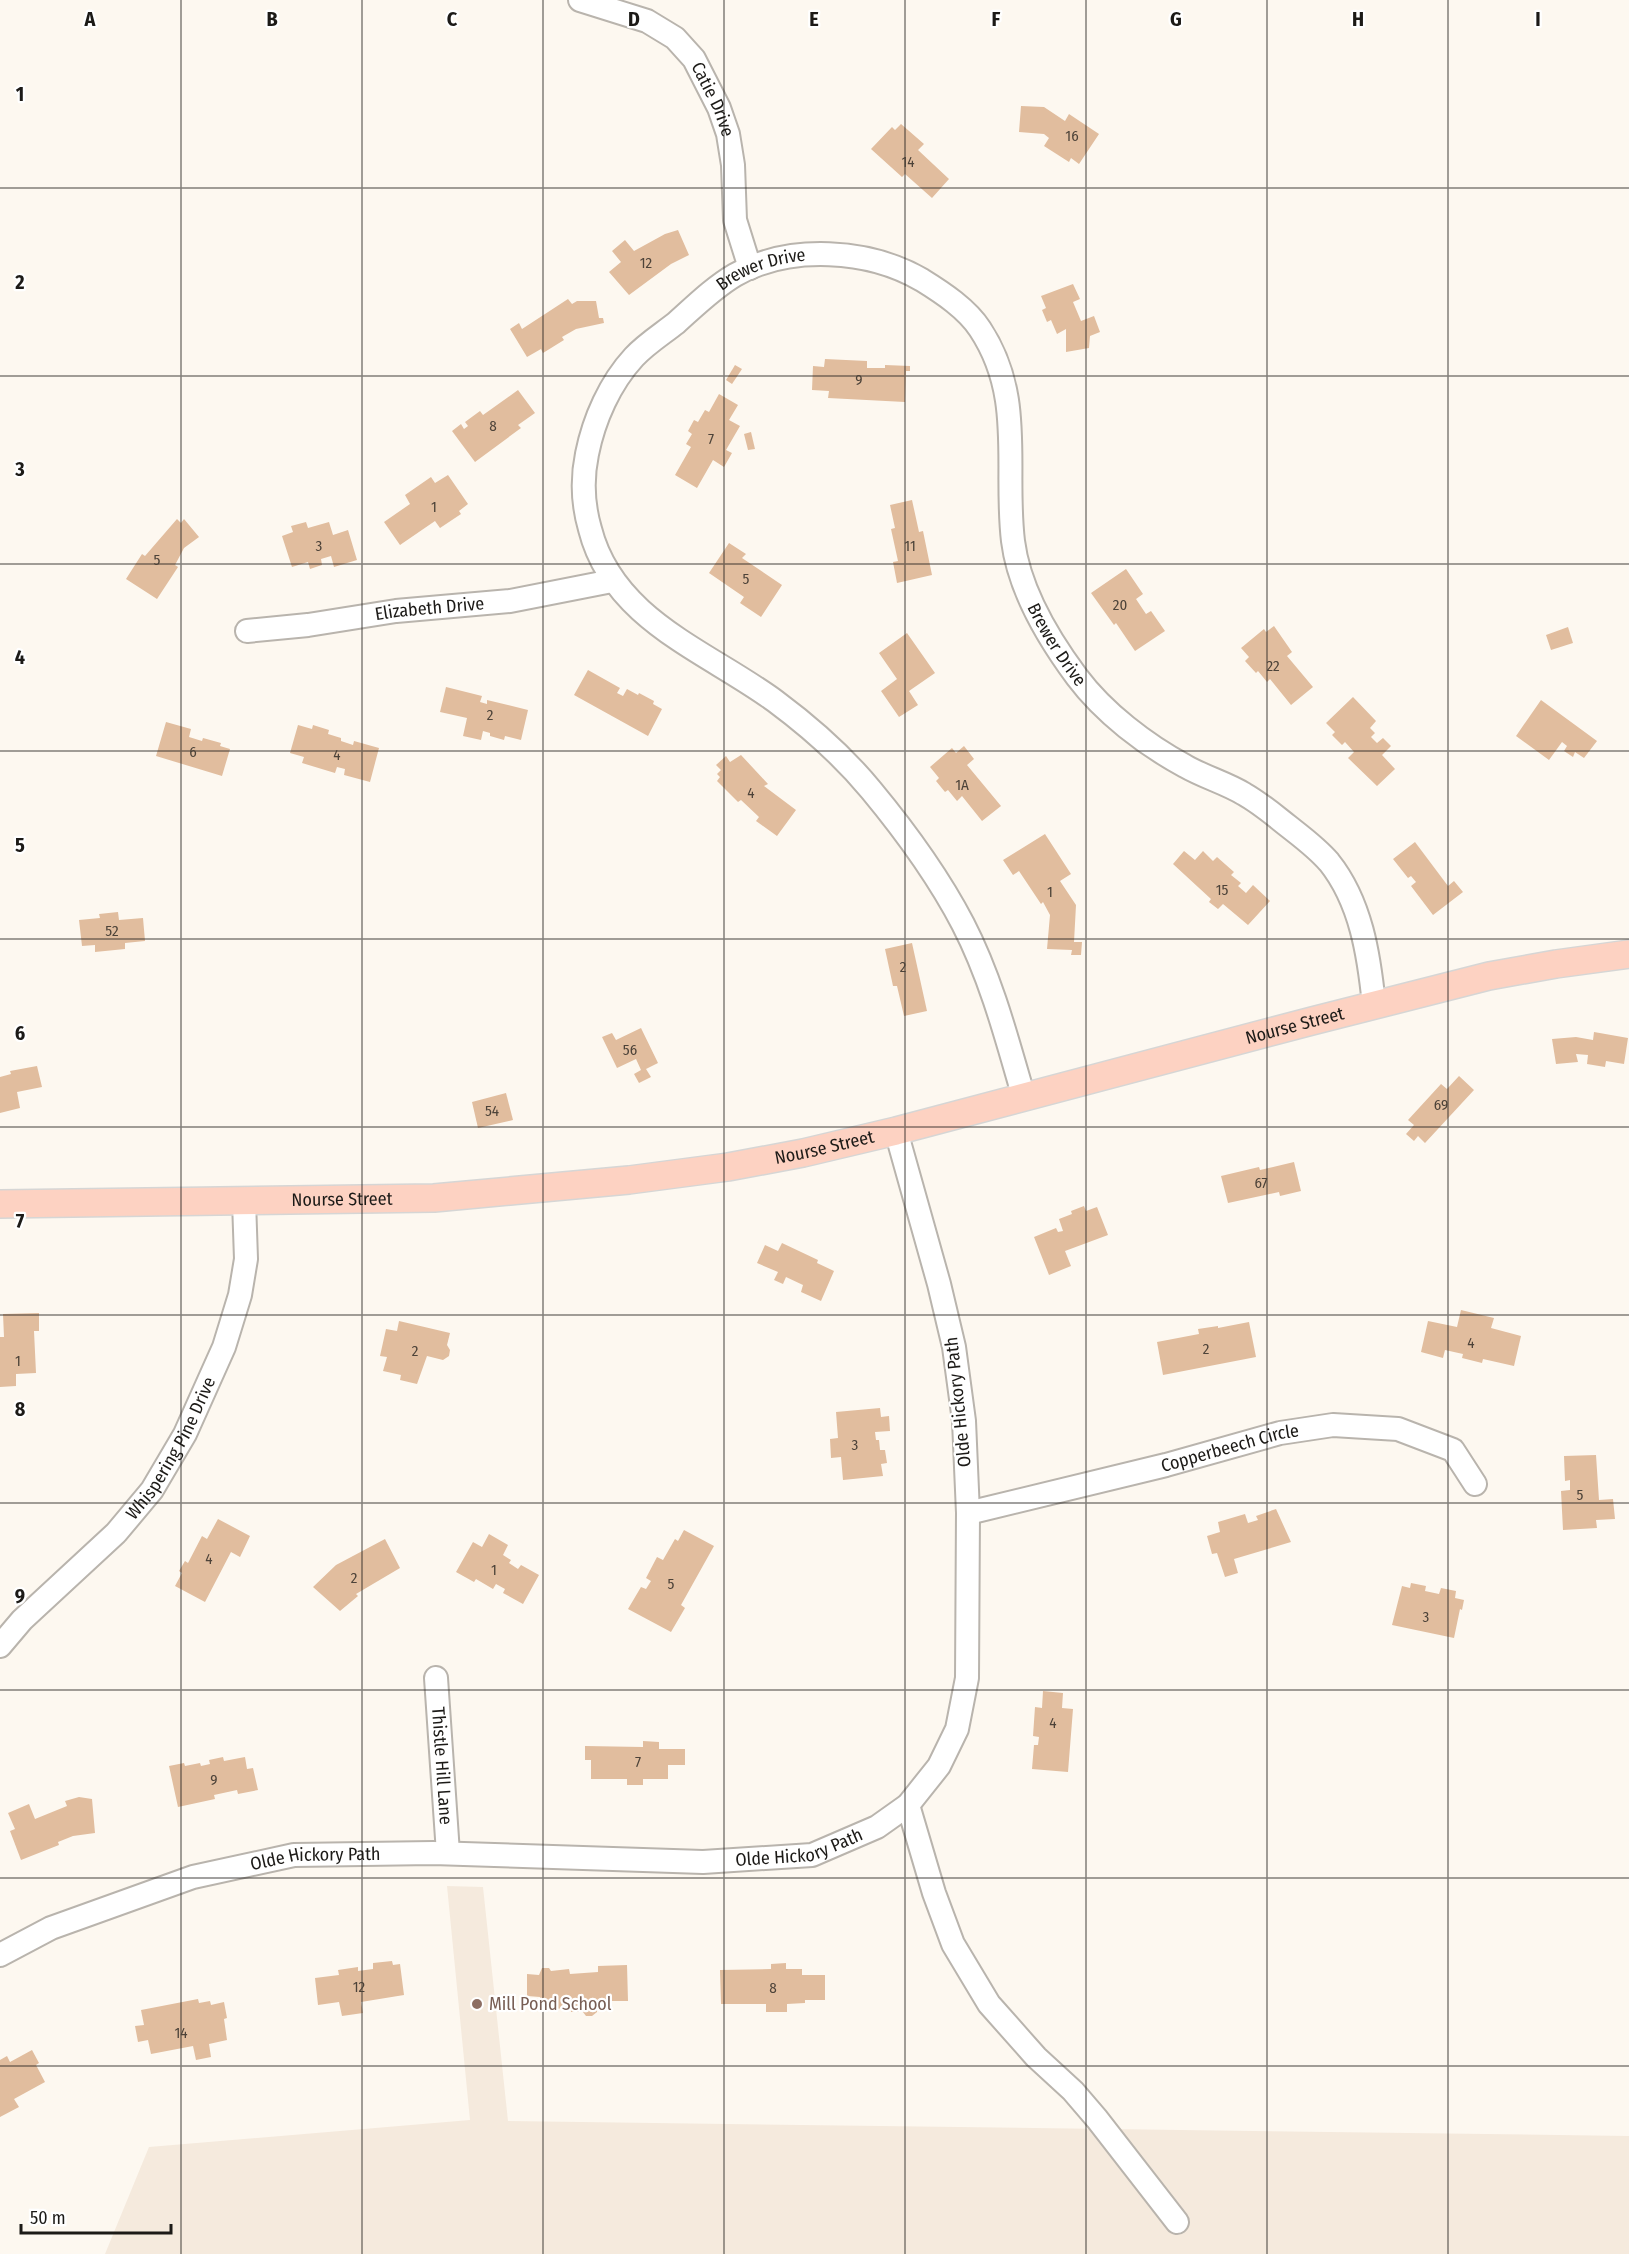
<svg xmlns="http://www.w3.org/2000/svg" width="1629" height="2254" viewBox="0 0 1629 2254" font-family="'Fira Sans Condensed',sans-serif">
<rect width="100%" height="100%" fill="#fdf8f0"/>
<path fill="#f5eadd" d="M447,1886L483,1887L508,2121L1629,2136V2254H105L149,2147L470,2120Z"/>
<g fill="#e1bd9e">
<path d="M1021,106L1044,107L1065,121L1069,114L1099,134L1079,164L1071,158L1069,162L1044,146L1049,138L1044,134L1019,132Z"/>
<path d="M901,124L924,144L918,150L949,179L932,198L905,174L902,177L871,149L892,127L895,130Z"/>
<path d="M678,230L689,255L671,264L629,295L609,272L621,262L612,251L625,240L634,251L665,234Z"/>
<path d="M1073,284L1080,299L1073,302L1081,321L1094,316L1100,332L1090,336L1089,348L1066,352V329L1057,334L1051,320L1047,322L1042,310L1046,308L1041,296Z"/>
<path d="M568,299L572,304L577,301H596L599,318H603L604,323L576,329L562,337L564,340L543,353L541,349L527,357L510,329L519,323L522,329Z"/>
<path d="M825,359L867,361V368H885V365L910,366V371H906L905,402L828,398L829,391L812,390L813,366L824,367Z"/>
<path d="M735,365L742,369L732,384L726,380Z"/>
<path d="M518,390L535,413L518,425L521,428L475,462L452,431L461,424L464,429L468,426L465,422L480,411L483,415Z"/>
<path d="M719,394L738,405L729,420L740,426L726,450L732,453L724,467L713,460L697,488L675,475L691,447L686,444L692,434L688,431L694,420L698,422L705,410L709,412Z"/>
<path d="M751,432L755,449L748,450L744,434Z"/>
<path d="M448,475L468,504L459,511L461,514L440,528L435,521L400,545L384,522L410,504L405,495L431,477L435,483Z"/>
<path d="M912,500L919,532L923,531L932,575L897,583L893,562L898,561L891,529L895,528L890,505Z"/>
<path d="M177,519L181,523L184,519L199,537L184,548L175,565L178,567L157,599L126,579L142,554L145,556Z"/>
<path d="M306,522L308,528L329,522L333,535L348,530L357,560L334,567L331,556L321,559L322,565L310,569L308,562L292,567L282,536L293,532L291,526Z"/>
<path d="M729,543L746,554L742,558L782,585L761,617L740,603L744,597L709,573Z"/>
<path d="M1126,569L1143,594L1136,599L1146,614L1151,611L1165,631L1135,651L1116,623L1114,625L1091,593Z"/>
<path d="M1274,626L1292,652L1287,656L1313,687L1291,705L1270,679L1267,682L1258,671L1256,673L1245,661L1249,657L1241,648L1264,629L1266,632Z"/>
<path d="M1568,627L1573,643L1551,650L1546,635Z"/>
<path d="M907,633L935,673L909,691L918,705L899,717L881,691L897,679L879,653Z"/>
<path d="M588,670L620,688L617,693L623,696L627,689L638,695L639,693L654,701L653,704L662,709L648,736L574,695Z"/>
<path d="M446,687L482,696L480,702L487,704V700L528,710L521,740L505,736L504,740L490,736V733L483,731L481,740L463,736L467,718L440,712Z"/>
<path d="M1353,697L1376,721L1370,728L1375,733L1371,737L1377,743L1383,738L1391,746L1382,755L1395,769L1377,786L1348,758L1354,752L1345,742L1342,745L1332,735L1335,732L1326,723Z"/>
<path d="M1541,700L1597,741L1584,758L1575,752L1573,757L1564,751L1567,746L1562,742L1549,760L1516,736Z"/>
<path d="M166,722L191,729L189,737L202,741L203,738L221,743L220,746L230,749L222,776L156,756Z"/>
<path d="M298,725L312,729L313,725L329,730L328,734L341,738V741L353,745L354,741L379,748L370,782L344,775L345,769L337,767L335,773L302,763L304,757L290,753Z"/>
<path d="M964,746L974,759L967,765L1001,806L982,821L962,796L957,801L948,790L945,792L936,781L939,778L930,767L952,748L956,753Z"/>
<path d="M741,755L768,784L764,786L796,810L777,836L756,821L759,817L741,800L738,802L717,781L720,777L717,774L721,770L716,765L726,756L730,762Z"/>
<path d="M1045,834L1071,874L1060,881L1076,905L1074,942H1082L1081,955H1071L1072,950L1047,949L1050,915L1043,902L1041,904L1019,871L1013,875L1003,860Z"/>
<path d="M1415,842L1448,886L1454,881L1463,892L1433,915L1411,886L1416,882L1411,876L1408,878L1393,859Z"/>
<path d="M1184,851L1195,860L1203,851L1213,861L1217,857L1234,872L1231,875L1241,883L1238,886L1246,893L1253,885L1270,901L1248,925L1223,904L1218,909L1209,902L1211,899L1173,864Z"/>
<path d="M118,912L119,920L143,918L145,941L125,943V949L95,952V945L82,946L79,920L100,918L99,914Z"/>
<path d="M912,943L927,1011L904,1016L897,986H893L885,949Z"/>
<path d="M641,1028L658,1063L646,1069L651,1077L639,1083L634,1074L641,1070L636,1059L617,1068L602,1037L612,1033L616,1040Z"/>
<path d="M1594,1032L1628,1038L1624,1064L1606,1061L1605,1067L1587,1064L1588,1055L1576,1054L1578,1062L1556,1064L1552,1039L1576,1037L1593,1040Z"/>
<path d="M37,1066L42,1087L17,1092L20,1108L0,1113V1077L11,1074L10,1071Z"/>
<path d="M1459,1076L1474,1090L1425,1143L1418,1136L1414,1141L1406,1134L1414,1125L1408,1120L1441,1084L1447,1089Z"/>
<path d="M506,1093L513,1120L478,1128L472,1102Z"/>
<path d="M1294,1162L1301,1191L1280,1196L1279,1192L1228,1203L1221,1176L1259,1167L1260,1170Z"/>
<path d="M1084,1206L1086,1211L1097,1207L1108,1235L1065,1251L1071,1266L1049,1275L1034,1237L1056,1228L1058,1232L1063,1231L1059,1219L1072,1214L1071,1211Z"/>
<path d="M782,1243L818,1260L817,1263L834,1271L821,1301L801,1292L803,1285L786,1277L783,1284L774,1280L778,1272L757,1263L765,1245L778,1251Z"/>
<path d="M1461,1310L1494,1318L1491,1328L1521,1336L1514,1366L1483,1359L1482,1363L1462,1358L1463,1354L1445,1350L1443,1358L1421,1352L1428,1321L1457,1327Z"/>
<path d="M39,1313V1331H34L36,1373L16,1374V1386L0,1387V1337H4L3,1314Z"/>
<path d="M399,1321L450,1333L447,1345L450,1350L449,1356L443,1360L427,1356L417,1384L400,1380L401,1375L383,1371L387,1357L380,1356L386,1329L397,1331Z"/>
<path d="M1249,1322L1256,1357L1163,1375L1157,1342L1199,1334L1198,1329L1218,1326V1328Z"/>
<path d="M880,1408L881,1417L889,1416L890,1431L875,1432L876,1440H879L880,1450H885L887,1463L881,1464L883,1476L843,1480L841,1457L831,1458L830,1439L838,1438L836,1412Z"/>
<path d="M1596,1455L1599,1500L1613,1499L1615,1519L1596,1520L1597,1528L1563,1530L1561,1491L1570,1490V1480L1565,1481L1564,1456Z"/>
<path d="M1276,1509L1291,1542L1234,1559L1238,1573L1225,1577L1217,1553L1212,1554L1207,1536L1220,1532L1218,1522L1245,1514L1248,1523L1258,1520L1256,1516Z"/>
<path d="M218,1519L250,1536L240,1557L231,1552L205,1602L175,1586L182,1573L179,1571L185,1561L188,1563L202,1536L207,1539Z"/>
<path d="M684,1530L714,1546L681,1605L685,1608L671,1632L628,1609L641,1587L646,1589L651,1581L646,1578L657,1557L663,1560L675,1539L678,1541Z"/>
<path d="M489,1534L508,1545L503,1555L511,1560L509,1563L518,1569L521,1565L539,1575L523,1604L503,1593L505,1589L496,1584L493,1589L476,1579L474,1582L456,1572L473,1542L482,1547Z"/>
<path d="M385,1539L400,1568L356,1594L358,1596L340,1611L313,1587L336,1565Z"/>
<path d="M1411,1583L1426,1586L1425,1591L1439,1594L1441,1588L1456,1591L1455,1598L1464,1600L1462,1610L1460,1609L1454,1638L1392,1625L1402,1586L1410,1588Z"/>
<path d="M1043,1691L1063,1693L1062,1708L1073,1709L1068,1772L1032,1769L1034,1745H1038L1039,1737L1033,1736L1035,1707L1042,1708Z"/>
<path d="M643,1741L659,1742V1749H685V1765H668V1779H643V1785H627V1779H591V1760H585V1746L643,1747Z"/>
<path d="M223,1757L224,1761L245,1757L247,1769L253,1768L258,1790L238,1794L237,1790L214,1795L215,1799L178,1807L169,1766L184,1763L185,1766L200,1763L201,1766L210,1764L209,1760Z"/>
<path d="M79,1797L92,1799L95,1833L73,1836L58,1842L59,1845L21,1860L10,1831L15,1829L8,1813L29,1804L35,1819L67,1806L65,1801Z"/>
<path d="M392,1961L393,1965L400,1964L404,1995L361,2002L363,2013L342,2016L339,2002L318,2005L315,1978L339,1975L338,1970L358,1967V1971L373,1969V1963Z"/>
<path d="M786,1963V1969H802V1975H825V2000H805V2003L787,2004V2012H766V2004H721L720,1970L771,1969V1964Z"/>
<path d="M627,1965L628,2001H597V2012L592,2016H586L583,2012H571V2009L539,2008L540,1997L527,1996V1974L539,1975L542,1968H549L551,1971L569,1969L570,1974L598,1972V1966Z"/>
<path d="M198,1999L199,2003L210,2001L211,2005L224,2002L227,2018L224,2019L227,2040L209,2044L211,2057L196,2060L193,2046L151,2054L148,2040L138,2042L135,2026L144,2025L141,2010Z"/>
<path d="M32,2050L39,2063L36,2065L45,2082L14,2099L19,2107L0,2117V2060L7,2056L10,2062Z"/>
</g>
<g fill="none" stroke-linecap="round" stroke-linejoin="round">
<defs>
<g id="minor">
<path id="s1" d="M580,0L647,21L675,38L694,59L719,108L728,134L733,165L735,220L750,268"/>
<path id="s2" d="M247,631L308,625L396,611L510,601L612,581"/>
<path id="s3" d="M1024,1098C1007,1039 991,978 963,924C938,876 905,831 871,790C843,756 810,727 775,701C707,651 613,620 590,529C583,505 582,478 587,454C594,419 610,383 634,357C646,344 662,334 676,323C695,306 713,288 735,275C790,244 869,249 922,280C943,293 967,309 980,329C1025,397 1004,466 1013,541C1019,589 1048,638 1077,677C1104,713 1146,745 1185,766C1204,777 1226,783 1244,794C1260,803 1274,815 1288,826C1302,837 1317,848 1329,862C1361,902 1369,955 1374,1005"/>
<path id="s4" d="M968,1513L1166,1465L1280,1433L1333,1425L1398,1429L1453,1450L1475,1484"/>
<path id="s5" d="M0,1646L22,1620L116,1533L152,1490L185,1434L224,1347L240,1295L246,1259L244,1201"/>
<path id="s6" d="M436,1678L448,1853"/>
<path d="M908,1805L934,1893L953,1944L989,2004L1036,2057L1073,2091L1097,2119L1177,2222"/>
<path id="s7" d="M0,1955L51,1928L193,1877L294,1855L433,1853L703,1862L812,1855L877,1827L908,1805L939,1766L957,1729L967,1678L968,1513L964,1421L954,1347L939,1284L896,1131"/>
</g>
<g id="major">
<path id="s8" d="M0,1204L434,1198L629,1180L728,1167L803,1153L896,1131L1312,1021L1489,976L1556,964L1629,954"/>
</g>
</defs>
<use href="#minor" stroke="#b9b4ad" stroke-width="26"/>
<use href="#major" stroke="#d6d6d5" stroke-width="30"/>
<use href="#minor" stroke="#fff" stroke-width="22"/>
<use href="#major" stroke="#fdd2c2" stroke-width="27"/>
</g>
<path fill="none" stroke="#1c1a17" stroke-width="1.5" stroke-opacity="0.55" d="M181,0V2254M362,0V2254M543,0V2254M724,0V2254M905,0V2254M1086,0V2254M1267,0V2254M1448,0V2254M0,188H1629M0,376H1629M0,564H1629M0,751H1629M0,939H1629M0,1127H1629M0,1315H1629M0,1503H1629M0,1690H1629M0,1878H1629M0,2066H1629"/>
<circle fill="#8d6e63" stroke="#fff" stroke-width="2" cx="477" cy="2004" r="6"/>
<g text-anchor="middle" stroke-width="4.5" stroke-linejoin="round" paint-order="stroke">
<g font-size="15" fill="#4d4339">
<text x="1072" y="141">16</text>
<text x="908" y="167">14</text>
<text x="646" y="268">12</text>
<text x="859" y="385">9</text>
<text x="493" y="431">8</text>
<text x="711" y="444">7</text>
<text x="434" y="512">1</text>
<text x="319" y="551">3</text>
<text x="910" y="551">11</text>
<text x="157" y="565">5</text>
<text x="746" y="584">5</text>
<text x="1120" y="610">20</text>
<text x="1273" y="671">22</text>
<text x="490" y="720">2</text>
<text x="193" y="757">6</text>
<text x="337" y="760">4</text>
<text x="962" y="790">1A</text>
<text x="751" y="798">4</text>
<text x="1222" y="895">15</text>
<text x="1050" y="897">1</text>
<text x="112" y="936">52</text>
<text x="903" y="972">2</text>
<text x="630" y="1055">56</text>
<text x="1441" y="1110">69</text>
<text x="492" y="1116">54</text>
<text x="1261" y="1188">67</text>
<text x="1471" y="1348">4</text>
<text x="1206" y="1354">2</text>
<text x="415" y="1356">2</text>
<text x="18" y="1366">1</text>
<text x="855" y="1450">3</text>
<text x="1580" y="1500">5</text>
<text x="209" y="1564">4</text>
<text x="494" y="1575">1</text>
<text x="354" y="1583">2</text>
<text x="671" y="1589">5</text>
<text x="1426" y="1622">3</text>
<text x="1053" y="1728">4</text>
<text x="638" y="1767">7</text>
<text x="214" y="1785">9</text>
<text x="359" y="1992">12</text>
<text x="773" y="1993">8</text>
<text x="181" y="2038">14</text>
</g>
<g font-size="18" fill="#1c1a17" stroke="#fff">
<text dy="6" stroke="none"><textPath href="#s1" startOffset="176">Catie Drive</textPath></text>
<text dy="6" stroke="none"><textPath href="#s3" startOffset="1080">Brewer Drive</textPath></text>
<text dy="6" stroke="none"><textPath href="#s2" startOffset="184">Elizabeth Drive</textPath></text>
<text dy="6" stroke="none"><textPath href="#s3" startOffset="1656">Brewer Drive</textPath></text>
<text dy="6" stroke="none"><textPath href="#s8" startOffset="1314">Nourse Street</textPath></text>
<text dy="6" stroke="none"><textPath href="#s8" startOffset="828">Nourse Street</textPath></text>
<text dy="6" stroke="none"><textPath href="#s8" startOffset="342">Nourse Street</textPath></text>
<text transform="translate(958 1402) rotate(-96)" y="6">Olde Hickory Path</text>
<text dy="6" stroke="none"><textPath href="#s5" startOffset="264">Whispering Pine Drive</textPath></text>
<text dy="6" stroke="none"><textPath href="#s4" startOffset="270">Copperbeech Circle</textPath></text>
<text dy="6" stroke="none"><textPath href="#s6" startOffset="88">Thistle Hill Lane</textPath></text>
<text dy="6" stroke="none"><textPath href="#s7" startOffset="819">Olde Hickory Path</textPath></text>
<text dy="6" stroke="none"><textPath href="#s7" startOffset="333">Olde Hickory Path</textPath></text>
</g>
<g font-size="18" fill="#785e54" stroke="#fff" text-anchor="start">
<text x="489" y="2010">Mill Pond School</text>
</g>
</g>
<g font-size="20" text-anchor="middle" font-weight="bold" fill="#1c1a17" stroke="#fff" stroke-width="4.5" stroke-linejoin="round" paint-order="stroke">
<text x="90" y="26">A</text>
<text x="272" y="26">B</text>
<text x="452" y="26">C</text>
<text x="634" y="26">D</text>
<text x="814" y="26">E</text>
<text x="996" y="26">F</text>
<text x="1176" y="26">G</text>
<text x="1358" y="26">H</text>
<text x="1538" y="26">I</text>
<text x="20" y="101">1</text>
<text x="20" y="289">2</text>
<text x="20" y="476">3</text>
<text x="20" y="664">4</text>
<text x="20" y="852">5</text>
<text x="20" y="1040">6</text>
<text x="20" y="1228">7</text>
<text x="20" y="1416">8</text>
<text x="20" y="1603">9</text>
</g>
<path d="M21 2224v9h150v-9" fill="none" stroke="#1c1a17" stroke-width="3"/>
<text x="30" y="2224" font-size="18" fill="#1c1a17" stroke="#ffffff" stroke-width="4.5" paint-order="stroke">50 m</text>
</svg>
